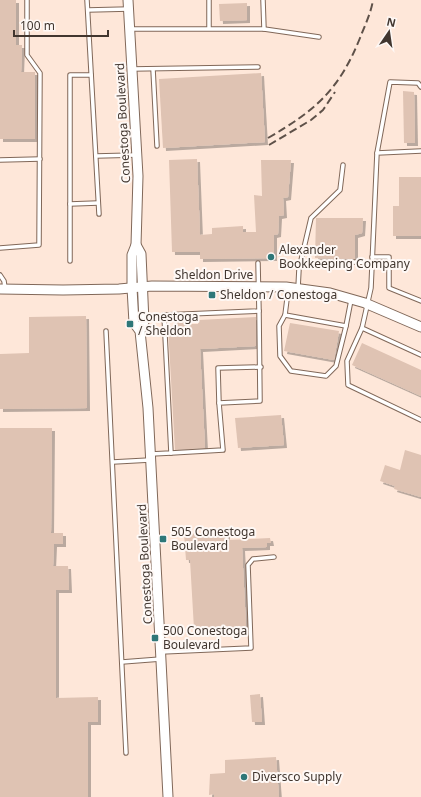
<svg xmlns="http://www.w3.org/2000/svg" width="421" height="797" viewBox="0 0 421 797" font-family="'Noto Sans',sans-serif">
<defs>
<filter id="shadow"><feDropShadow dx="3" dy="3" stdDeviation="0" flood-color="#0004"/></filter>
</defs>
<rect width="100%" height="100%" fill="#fee7d9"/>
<g fill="#dfc3b3" filter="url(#shadow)">
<path d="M0,0H16V45H22L21,72H35V139H0Z"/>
<path d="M247,3V20L220,21L219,4Z"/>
<path d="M261,73L265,142L163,148L159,79Z"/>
<path d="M403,91L414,92L415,143H404Z"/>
<path d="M197,159L200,235L212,234V228L243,226V232H256L254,195L262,196L261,160H291L288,197L283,198L284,215L279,216L278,234L274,235V258L200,259V252H172L169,160Z"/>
<path d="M399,177H421V236H393V206H399Z"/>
<path d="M316,218H363L362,233L355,235V259L315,258Z"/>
<path d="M86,316L87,408L0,409V354L29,353V317Z"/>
<path d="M256,317V346L200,349L205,448L175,450L168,327L175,326L174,321H186L187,324H198L199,320Z"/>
<path d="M290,323L339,331L334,360L284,351Z"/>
<path d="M362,343L421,370V396L352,365Z"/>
<path d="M281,415L284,445L238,448L235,418Z"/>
<path d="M0,428H52L51,533H63V544H54L53,566H68L69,590H56V698L98,697V722H88V797H0Z"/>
<path d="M405,450L421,455V497L394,489L395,486L380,481L385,465L400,470Z"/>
<path d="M227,532V540L270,538L271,543H267V547L242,548L246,626L194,629L190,560H186L184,534Z"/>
<path d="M260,694L262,722H252L250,695Z"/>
<path d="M276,757L279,797H214V794L209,795L210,774L225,773V760Z"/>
</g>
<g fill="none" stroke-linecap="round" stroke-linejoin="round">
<defs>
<g id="lane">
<path d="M87,0L99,214"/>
<path d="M209,0V28"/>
<path d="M263,0L264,29"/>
<path d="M88,10L129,9"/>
<path d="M131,29H264L319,37"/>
<path d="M132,69L258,67"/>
<path d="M153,69L157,146"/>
<path d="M421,151L377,153L371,288L362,328L421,355"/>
<path d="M377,153L390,82L418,83L421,87"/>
<path d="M96,156L136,155"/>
<path d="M0,160L40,159"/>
<path d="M70,204L98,203"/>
<path d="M0,248L39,245L40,73L27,55V0"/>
<path d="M372,257H389V288L421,301"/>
<path d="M70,261V75H91"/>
<path d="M301,262L320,265"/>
<path d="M353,262L372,263"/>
<path d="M0,275L4,281L5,288"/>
<path d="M286,288L287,299L285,315L346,326L351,300"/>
<path d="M298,288L299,269L311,218L340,190L343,165"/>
<path d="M285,315L279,326L280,356L291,371L326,376L336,366L346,326"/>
<path d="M362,328L347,361L348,385L421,420"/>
<path d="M106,331L126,753"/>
<path d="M219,403L218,368L261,367"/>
<path d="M171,453L223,450L219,403L260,401L259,311"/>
<path d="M151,454L171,453L164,315L259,311L258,263"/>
<path d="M113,462L150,460"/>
<path d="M161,652L251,648L248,565L253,559L274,557"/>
<path d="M122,662L161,659"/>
</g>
<g id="secondary">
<path d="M128,0L138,176L136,245L132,255V288L134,323L140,331L148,408L168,797"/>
<path d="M136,245L141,254L144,322L140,331"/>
<path d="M0,289L63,290L119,289L152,286L286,287L330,293L365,303L421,327"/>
</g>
</defs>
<use href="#lane" stroke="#816859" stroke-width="5.5"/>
<use href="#secondary" stroke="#816859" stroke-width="11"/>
<use href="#lane" stroke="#fff" stroke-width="3.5"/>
<use href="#secondary" stroke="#fff" stroke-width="9"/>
<g stroke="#5e5149" stroke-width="2" stroke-dasharray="8 4" stroke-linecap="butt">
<path d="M268,138C316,110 339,90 360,38C365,25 371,13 373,0"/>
<path d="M269,145L311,120L323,110L335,92"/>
</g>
</g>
<g fill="#2e7778" stroke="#fef8f5" stroke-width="1.5">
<circle cx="271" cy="257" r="4"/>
<rect x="208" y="291" width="8" height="8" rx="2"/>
<rect x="126" y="320" width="8" height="8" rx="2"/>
<rect x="159" y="535" width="8" height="8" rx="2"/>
<rect x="151" y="634" width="8" height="8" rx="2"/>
<circle cx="244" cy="777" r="4"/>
</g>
<g text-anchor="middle" stroke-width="4" stroke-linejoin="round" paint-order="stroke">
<g font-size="12" fill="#41362f" stroke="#fef8f5">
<text transform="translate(123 123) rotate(-93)" y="4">Conestoga Boulevard</text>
<text x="214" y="279">Sheldon Drive</text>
<text transform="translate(145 564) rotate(-93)" y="4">Conestoga Boulevard</text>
</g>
<g font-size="12" fill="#41362f" stroke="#fef8f5" text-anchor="start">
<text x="279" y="254">Alexander<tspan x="279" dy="14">Bookkeeping Company</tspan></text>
<text x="220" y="299">Sheldon / Conestoga</text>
<text x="138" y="321">Conestoga<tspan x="138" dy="14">/ Sheldon</tspan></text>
<text x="171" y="536">505 Conestoga<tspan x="171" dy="14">Boulevard</tspan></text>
<text x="163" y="635">500 Conestoga<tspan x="163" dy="14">Boulevard</tspan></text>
<text x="252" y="781">Diversco Supply</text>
</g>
</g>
<g transform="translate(389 32) rotate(13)" stroke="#fef8f5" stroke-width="3" paint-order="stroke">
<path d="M0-3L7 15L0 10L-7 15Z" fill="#41362f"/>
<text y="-6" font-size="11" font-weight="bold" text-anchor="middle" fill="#41362f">N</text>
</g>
<path d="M14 30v6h94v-6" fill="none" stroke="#41362f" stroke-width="2"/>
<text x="20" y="30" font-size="12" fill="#41362f" stroke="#fef8f5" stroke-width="3" paint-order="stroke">100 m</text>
</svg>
